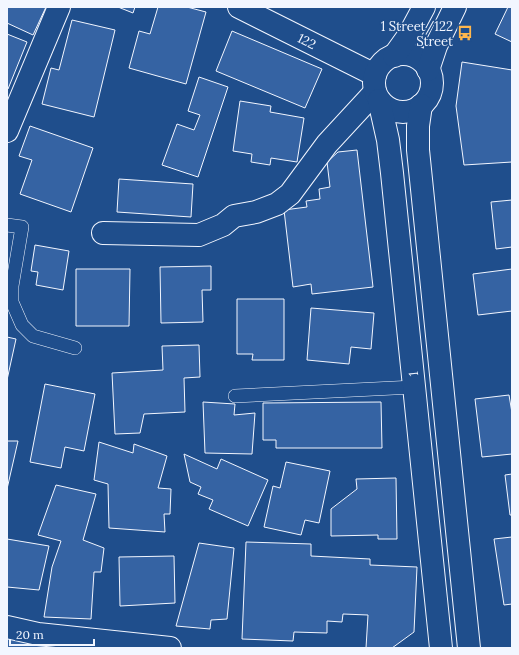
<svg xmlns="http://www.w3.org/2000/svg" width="519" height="655" viewBox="0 0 519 655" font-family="Lora,serif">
<rect width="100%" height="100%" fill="#1f4e8c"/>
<g fill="#3563a3" stroke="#f2f6ff">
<path d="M7,7H46L33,35L7,23Z"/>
<path d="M118,7H135L133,13Z"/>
<path d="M158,7H187L206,12L186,84L129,68L139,31L150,34Z"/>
<path d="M508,7H512V42L495,34Z"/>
<path d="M72,20L115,30L94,117L42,104L51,68L59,70Z"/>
<path d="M232,31L322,69L305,108L216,71Z"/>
<path d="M7,34L27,42L8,89H7Z"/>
<path d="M462,62L512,70V162L464,165L456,106Z"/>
<path d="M199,77L228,87L198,177L162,165L177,124L194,130L200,115L188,111Z"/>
<path d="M240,101L271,106L270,112L304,118L297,162L271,158L270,165L251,162L252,154L233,151Z"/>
<path d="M30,126L93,148L71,212L20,194L32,160L19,156Z"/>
<path d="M357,150L373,287L312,294L311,284L293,287L284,210L307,207L306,201L320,199L319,189L330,187L327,162L338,152Z"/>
<path d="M119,179L193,184L191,217L117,212Z"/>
<path d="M512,200V247L496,249L491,202Z"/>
<path d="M35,245L69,251L63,290L36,285L38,272L31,271Z"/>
<path d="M211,266V290H202L203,322L161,323L160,267Z"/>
<path d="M76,269H130L129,326H76Z"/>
<path d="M512,269V311L478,315L473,274Z"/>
<path d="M237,299H284V360H252L253,354H237Z"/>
<path d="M311,308L374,313L371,349L351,347L349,364L307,360Z"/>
<path d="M7,337L16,339L7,380Z"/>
<path d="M199,345L200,377L184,378L185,412L144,414L140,433L115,434L112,373L163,370L162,346Z"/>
<path d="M45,384L95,394L84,451L65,447L61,468L30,462Z"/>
<path d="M509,395L512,413V454L482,457L475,399Z"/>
<path d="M203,402L235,404L234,415L255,413L252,454L205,453Z"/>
<path d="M381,402L382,448H276V440H263V403Z"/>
<path d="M7,441H18L7,489Z"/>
<path d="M99,442L133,453L134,444L167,456L158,488L171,489L170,514H164L165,532L109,528L108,484L94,480Z"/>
<path d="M184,454L217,469L221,459L268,480L248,526L209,509L213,500L198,494L201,487L190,482Z"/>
<path d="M286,462L330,471L319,523L305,520L301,535L264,527L273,486L280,488Z"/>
<path d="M512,474V515H510L505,475Z"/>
<path d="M396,478L397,539H378V535L331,536V509L357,489L356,479Z"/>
<path d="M56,485L96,494L83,540L104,548L101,572H94L91,619L44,617L52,567L61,541L38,535Z"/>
<path d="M512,537V604L504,605L494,539Z"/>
<path d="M7,539L49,546L39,590L7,587Z"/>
<path d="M246,542L311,544V556L370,559V565L417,567L414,632L392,648H366L368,615L343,614L342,622L327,621V633L294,632L293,641L242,639Z"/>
<path d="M199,543L234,548L227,619L211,620L210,629L176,626Z"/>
<path d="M174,556L175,603L120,606L119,557Z"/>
<path d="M7,638L47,643L46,648H7Z"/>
</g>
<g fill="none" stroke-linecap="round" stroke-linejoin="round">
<defs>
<g id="service">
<path d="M7,225L22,227L12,286V302L22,325L33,336L75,348"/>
<path d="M235,396L414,387"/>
</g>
<g id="minor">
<path d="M239,7L375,75"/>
<path d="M7,131L59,7"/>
<path d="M103,233L199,235L223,225L234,216L256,212L277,204L290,194L327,144L375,92"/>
<path d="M7,627L38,634L170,648"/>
</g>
<g id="secondary">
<circle cx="403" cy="83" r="29"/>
<path d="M394,56L409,35L424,7"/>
<path d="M428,70L436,46L455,7"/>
<path d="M379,100L388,140L392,173L441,648"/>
<path d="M421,105L418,126V150L469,648"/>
</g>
</defs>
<use href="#service" stroke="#f2f6ff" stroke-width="14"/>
<use href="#minor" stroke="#f2f6ff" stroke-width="24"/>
<use href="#secondary" stroke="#f2f6ff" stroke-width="24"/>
<use href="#service" stroke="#1f4e8c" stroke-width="13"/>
<use href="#minor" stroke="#1f4e8c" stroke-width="22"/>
<use href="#secondary" stroke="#1f4e8c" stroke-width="22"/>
</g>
<defs>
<symbol id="bus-bare" viewBox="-9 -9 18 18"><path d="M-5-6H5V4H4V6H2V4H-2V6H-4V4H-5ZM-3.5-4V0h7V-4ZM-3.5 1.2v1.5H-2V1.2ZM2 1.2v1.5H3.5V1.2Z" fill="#ffb74d" stroke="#1f4e8c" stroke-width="2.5" paint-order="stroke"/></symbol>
</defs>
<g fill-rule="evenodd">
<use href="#bus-bare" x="454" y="22" width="22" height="22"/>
</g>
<g text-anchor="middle" stroke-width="3" stroke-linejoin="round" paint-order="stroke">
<g font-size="13" fill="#f2f6ff" stroke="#1f4e8c" text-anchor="end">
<text x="453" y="31">1 Street/122<tspan x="453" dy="15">Street</tspan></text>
</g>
<g font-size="13" fill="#f2f6ff" stroke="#1f4e8c">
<text transform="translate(307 41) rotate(27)" y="5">122</text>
<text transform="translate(413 374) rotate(-96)" y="5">1</text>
</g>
</g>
<rect width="519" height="655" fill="none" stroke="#f2f6ff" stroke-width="16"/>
<path d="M10 639v6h84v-6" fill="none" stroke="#f2f6ff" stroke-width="2"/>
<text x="16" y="639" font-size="12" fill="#f2f6ff" stroke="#1f4e8c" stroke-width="3" paint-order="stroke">20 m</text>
</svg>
